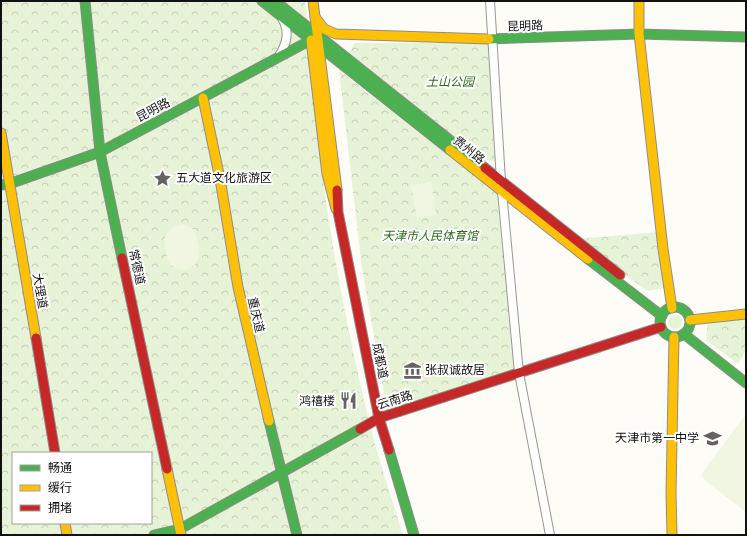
<svg xmlns="http://www.w3.org/2000/svg" width="747" height="536" viewBox="0 0 747 536" font-family="Merriweather,'Noto Sans SC',serif">
<defs>
<pattern id="park-crowns" width="20" height="18" patternUnits="userSpaceOnUse"><rect width="20" height="18" fill="#e7f3d7"/><path d="M2 6a3 3 0 1 1 6 0M12 15a3 3 0 1 1 6 0" fill="none" stroke="#c5cfb8"/></pattern>
</defs>
<rect width="100%" height="100%" fill="#fdfcf7"/>
<circle fill="#e7f3d7" cx="675" cy="322" r="7"/>
<g fill="url(#park-crowns)" fill-rule="evenodd">
<path d="M1,1H305C314,147 337,294 373,437C382,470 393,502 403,535H1ZM13,453H151V523H13Z"/>
<path d="M355,43H488L495,161L483,160L349,53Z"/>
<path d="M339,70L497,194L514,370L387,410L362,268Z"/>
<path d="M658,232L666,288L647,291L577,239Z"/>
<path d="M746,317V350L738,364L706,340L708,320Z"/>
</g>
<g fill="#f0f6e1">
<path d="M431,182L436,215L417,218L411,185Z"/>
<path d="M182,224L188,226L194,230C196,237 200,247 199,254C198,270 179,275 170,263C167,260 167,255 166,251C162,238 167,227 182,224Z"/>
<path d="M745,415H746V512L707,482L701,475Z"/>
</g>
<g fill="none" stroke-linecap="round" stroke-linejoin="round">
<defs>
<g id="street">
<path d="M490,1L501,181L519,373L550,535"/>
<path d="M279,56C287,43 290,32 282,18"/>
</g>
<g id="fast">
<path d="M85,1L100,152L122,258"/>
<path d="M262,1L450,150"/>
<path d="M275,1L485,168"/>
<path d="M489,39L639,34L746,37"/>
<path d="M1,185L9,184L100,152L311,40L315,36"/>
<path d="M588,259L662,316"/>
<circle cx="675" cy="322" r="15"/>
<path d="M684,334L746,383"/>
<path d="M269,421L297,535"/>
<path d="M389,450L414,535"/>
<path d="M154,535L180,529L360,429"/>
</g>
<g id="slow">
<path d="M313,1L337,190"/>
<path d="M639,1V34L663,249L672,308"/>
<path d="M315,17L324,29L336,34L489,39"/>
<path d="M311,40L327,174L336,209"/>
<path d="M203,98L220,179L238,287L269,421"/>
<path d="M1,133L36,338"/>
<path d="M450,150L588,259"/>
<path d="M690,320L746,314"/>
<path d="M167,469L181,535"/>
<path d="M65,523L67,535"/>
<path d="M672,535L671,493L674,337"/>
</g>
<g id="jam">
<path d="M485,168L620,275"/>
<path d="M337,190L338,212L379,418L389,450"/>
<path d="M122,258L167,469"/>
<path d="M36,338L55,453"/>
<path d="M360,429L379,418L661,327"/>
</g>
</defs>
<use href="#street" stroke="#979795" stroke-width="10"/>
<use href="#fast" stroke="#8e8d8b" stroke-width="11"/>
<use href="#slow" stroke="#8e8d8b" stroke-width="11"/>
<use href="#jam" stroke="#8e8d8b" stroke-width="11"/>
<use href="#street" stroke="#fffffe" stroke-width="8"/>
<use href="#fast" stroke="#4caf50" stroke-width="9"/>
<use href="#slow" stroke="#ffc107" stroke-width="9"/>
<use href="#jam" stroke="#c62828" stroke-width="9"/>
</g>
<defs>
<symbol id="sight-bare" viewBox="-9 -9 18 18"><path d="M0-6L1.8-2.2L6-1.7L2.9 1.2L3.7 5.4L0 3.3L-3.7 5.4L-2.9 1.2L-6-1.7L-1.8-2.2Z" fill="#646362" stroke="#fff" stroke-width="2.5" paint-order="stroke"/></symbol>
<symbol id="museum-bare" viewBox="-9 -9 18 18"><path d="M0-6L6-3V-2H-6V-3ZM-5-1h2V3h-2ZM-1-1h2V3h-2ZM3-1h2V3H3ZM-6 4H6V6H-6Z" fill="#646362" stroke="#fff" stroke-width="2.5" paint-order="stroke"/></symbol>
<symbol id="restaurant-bare" viewBox="-9 -9 18 18"><path d="M-5-6h1v4h1v-4h1v4h1v-4h1v5L-1.5 .5V6h-2V.5L-5-1ZM5-6V6H3V1.5H1.5Q1.5-4 5-6Z" fill="#646362" stroke="#fff" stroke-width="2.5" paint-order="stroke"/></symbol>
<symbol id="school-bare" viewBox="-9 -9 18 18"><path d="M0-5L7-2L0 1L-7-2ZM-4 1L0 2.5L4 1V4Q0 6-4 4Z" fill="#646362" stroke="#fff" stroke-width="2.5" paint-order="stroke"/></symbol>
</defs>
<g fill-rule="evenodd">
<use href="#sight-bare" x="150" y="166" width="25" height="25"/>
<use href="#museum-bare" x="400" y="358" width="25" height="25"/>
<use href="#restaurant-bare" x="336" y="388" width="25" height="25"/>
<use href="#school-bare" x="700" y="426" width="25" height="25"/>
</g>
<g text-anchor="middle" stroke-width="4" stroke-linejoin="round" paint-order="stroke">
<g font-size="12" fill="#111" stroke="#fff">
<text transform="translate(525 26) rotate(-2)" y="4">昆明路</text>
<text transform="translate(153 110) rotate(-28)" y="4">昆明路</text>
<text transform="translate(469 150) rotate(39)" y="4">贵州路</text>
<text transform="translate(137 267) rotate(78)" y="4">常德道</text>
<text transform="translate(40 291) rotate(80)" y="4">大理道</text>
<text transform="translate(256 315) rotate(77)" y="4">重庆道</text>
<text transform="translate(380 361) rotate(79)" y="4">成都道</text>
<text transform="translate(395 400) rotate(-18)" y="4">云南路</text>
</g>
<g font-size="12" font-style="italic" fill="#2f6b1f" stroke="#fff">
<text x="450" y="86">土山公园</text>
<text x="430" y="240">天津市人民体育馆</text>
</g>
<g font-size="12" fill="#111" stroke="#fff" text-anchor="start">
<text x="176" y="182">五大道文化旅游区</text>
<text x="425" y="374">张叔诚故居</text>
<text x="335" y="405" text-anchor="end">鸿禧楼</text>
<text x="699" y="442" text-anchor="end">天津市第一中学</text>
</g>
</g>
<rect width="747" height="536" fill="none" stroke="#111111" stroke-width="4"/>
<rect x="12" y="452" width="140" height="72" fill="#ffffff" stroke="#a0a0a0"/>
<rect x="20" y="465" width="20" height="6" fill="#4caf50" stroke="#a0a0a0"/>
<text x="48" y="472" font-size="12" fill="#111111">畅通</text>
<rect x="20" y="485" width="20" height="6" fill="#ffc107" stroke="#a0a0a0"/>
<text x="48" y="492" font-size="12" fill="#111111">缓行</text>
<rect x="20" y="505" width="20" height="6" fill="#c62828" stroke="#a0a0a0"/>
<text x="48" y="512" font-size="12" fill="#111111">拥堵</text>
</svg>
